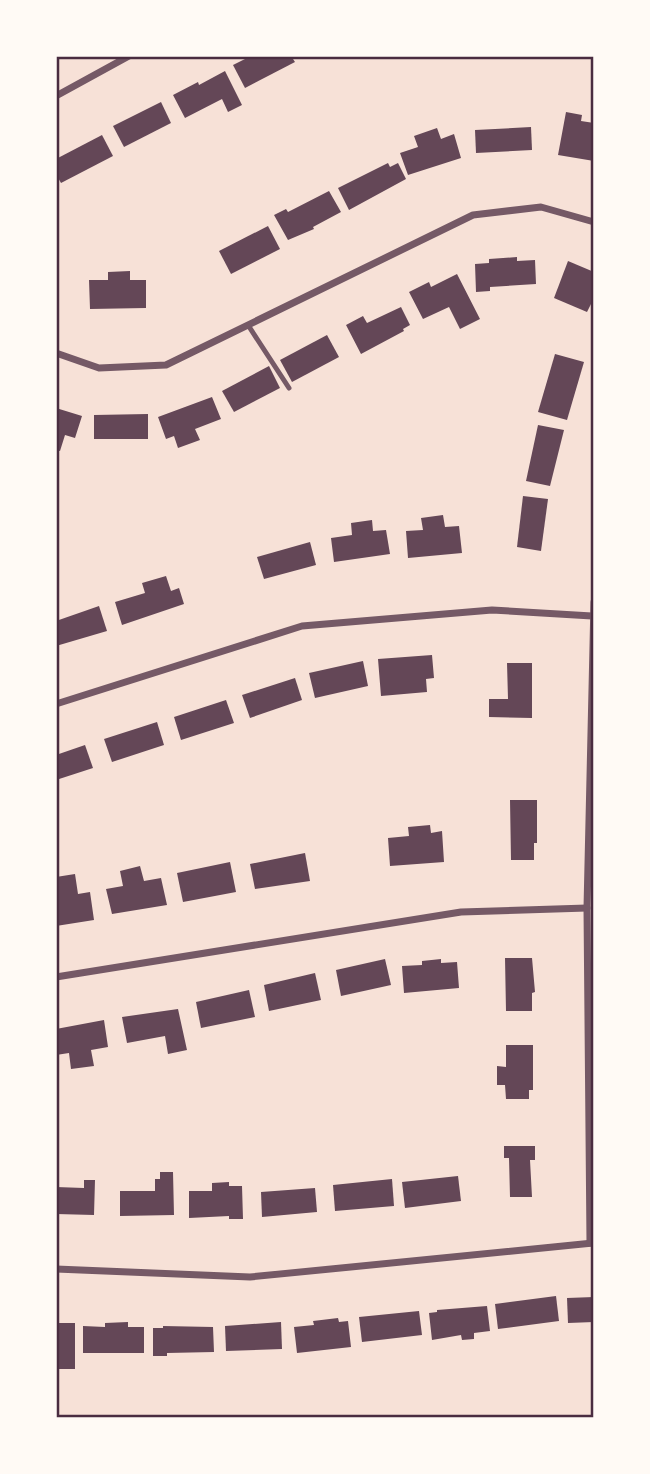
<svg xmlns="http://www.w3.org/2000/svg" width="650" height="1474" viewBox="0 0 650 1474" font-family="Merriweather,serif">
<rect width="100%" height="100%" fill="#f7e1d7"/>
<g fill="#644757">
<path d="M251,56H291L295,62L245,88L233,65Z"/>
<path d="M225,71L242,105L228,112L222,99L185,118L173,95L198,82L199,85Z"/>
<path d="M161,102L171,123L124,147L113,126Z"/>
<path d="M566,112L582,115L581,121L594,123V161L558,155Z"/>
<path d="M531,127L532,150L476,153L475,130Z"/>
<path d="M437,128L441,139L454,134L461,158L408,175L400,153L418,147L414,136Z"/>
<path d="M102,135L113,156L61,183L56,174V159Z"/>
<path d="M388,163L390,167L398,163L406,179L349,210L338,188Z"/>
<path d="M329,191L341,212L313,227L314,229L288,240L274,215L286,209L288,212Z"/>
<path d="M268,226L280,249L231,274L219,251Z"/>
<path d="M517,257V261L535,260L536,284L490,287V291L476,292L475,264L489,263V259Z"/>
<path d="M568,261L594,272V298L587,312L554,298Z"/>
<path d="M130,271V280H146V308L90,309L89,280H108V272Z"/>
<path d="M457,274L480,319L460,329L449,307L423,319L409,292L429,282L431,287Z"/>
<path d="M401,307L410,325L403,329L404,331L361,354L346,325L363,316L367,323Z"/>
<path d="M327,335L339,357L292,382L280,360Z"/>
<path d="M555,354L584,362L567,420L538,412Z"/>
<path d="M269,366L280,388L234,412L222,391Z"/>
<path d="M212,397L221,419L195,429L200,440L178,448L174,436L166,439L158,417Z"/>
<path d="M56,408L82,416L75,438L65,435L60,451L56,450Z"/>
<path d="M148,414V439H94V415Z"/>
<path d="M538,425L564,430L550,486L526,481Z"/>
<path d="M523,496L548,499L541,551L517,547Z"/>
<path d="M443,515L445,527L459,526L462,553L408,558L406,531L423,530L421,518Z"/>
<path d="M372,520L373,531L386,530L390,554L334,562L331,538L352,535L351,523Z"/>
<path d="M310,542L316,565L264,579L257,557Z"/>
<path d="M166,576L171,591L179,588L184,604L122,625L115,602L145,593L142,583Z"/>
<path d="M99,606L107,631L56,646V621Z"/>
<path d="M432,655L434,678L426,679L427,692L381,696L378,659Z"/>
<path d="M363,661L368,686L315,698L309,673Z"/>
<path d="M507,663H532V718L489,717V699H508Z"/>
<path d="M295,678L302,700L250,718L242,695Z"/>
<path d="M226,700L234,723L181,740L174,717Z"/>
<path d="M157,722L164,745L112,762L104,739Z"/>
<path d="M85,745L93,768L56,780V755Z"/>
<path d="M510,800H537V843H534V860H511Z"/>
<path d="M430,825L431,833L442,831L444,862L390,866L388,838L409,836L408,827Z"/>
<path d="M305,853L310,881L255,889L250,864Z"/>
<path d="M230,862L236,892L183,902L177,873Z"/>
<path d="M140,866L144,881L161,878L167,905L112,914L106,889L123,886L120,871Z"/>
<path d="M75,874L78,894L90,892L94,920L56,926V877Z"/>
<path d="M505,958H532L535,992L532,993V1011H506Z"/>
<path d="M385,959L391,985L341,996L336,970Z"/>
<path d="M441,959V963L457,962L459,988L404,993L402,966L422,965V961Z"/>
<path d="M315,973L321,1000L269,1011L264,985Z"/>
<path d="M249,990L255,1017L201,1028L196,1002Z"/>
<path d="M178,1009L187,1050L168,1054L165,1036L127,1043L122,1017Z"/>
<path d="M104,1020L108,1047L91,1050L94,1066L71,1069L69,1053L56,1055V1029Z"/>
<path d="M506,1045H533V1090H529V1099H506L505,1085H497V1066L506,1067Z"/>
<path d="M504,1146H535V1160H530L532,1197H510L509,1158H504Z"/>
<path d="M160,1172H173L174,1215L120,1216V1191H155V1179H160Z"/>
<path d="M458,1176L461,1201L405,1208L402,1182Z"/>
<path d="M392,1179L394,1206L335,1211L333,1185Z"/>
<path d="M84,1180H95L94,1215L56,1214V1187L84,1188Z"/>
<path d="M229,1182V1186H242L243,1219H229V1216L189,1218V1191H212V1183Z"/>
<path d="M315,1188L317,1212L262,1217L261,1192Z"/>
<path d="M556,1296L559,1321L498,1329L495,1304Z"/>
<path d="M594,1297V1322L568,1323L567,1298Z"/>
<path d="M487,1306L490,1331L474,1333V1339L462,1340L461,1335L432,1340L429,1313L437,1312V1310Z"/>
<path d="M419,1311L422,1335L362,1342L359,1317Z"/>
<path d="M338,1318L339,1322L348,1321L351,1347L297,1353L294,1327L314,1325L313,1321Z"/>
<path d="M128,1322V1327H144V1353H83V1326L105,1327V1323Z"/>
<path d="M281,1322L282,1349L226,1351L225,1326Z"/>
<path d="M56,1323H75V1369H57Z"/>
<path d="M163,1326L213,1327L214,1352L167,1353V1356H153V1328H163Z"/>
</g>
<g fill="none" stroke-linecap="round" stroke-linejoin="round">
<path stroke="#755966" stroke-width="5" d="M248,325L289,388"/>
<g stroke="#755966" stroke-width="7">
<path d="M56,96L129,56"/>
<path d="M56,353L99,368L166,365L473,215L541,207L594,222"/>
<path d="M56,704L302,626L492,610L592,616"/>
<path d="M56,977L461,912L587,908"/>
<path d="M590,1243L587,908L594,602"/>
<path d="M56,1269L250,1277L593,1243"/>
</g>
</g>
<rect width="650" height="1474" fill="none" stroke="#fffaf5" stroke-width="116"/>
<rect x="58" y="58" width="534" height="1358" fill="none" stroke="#4a2c40" stroke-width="2.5"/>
</svg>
